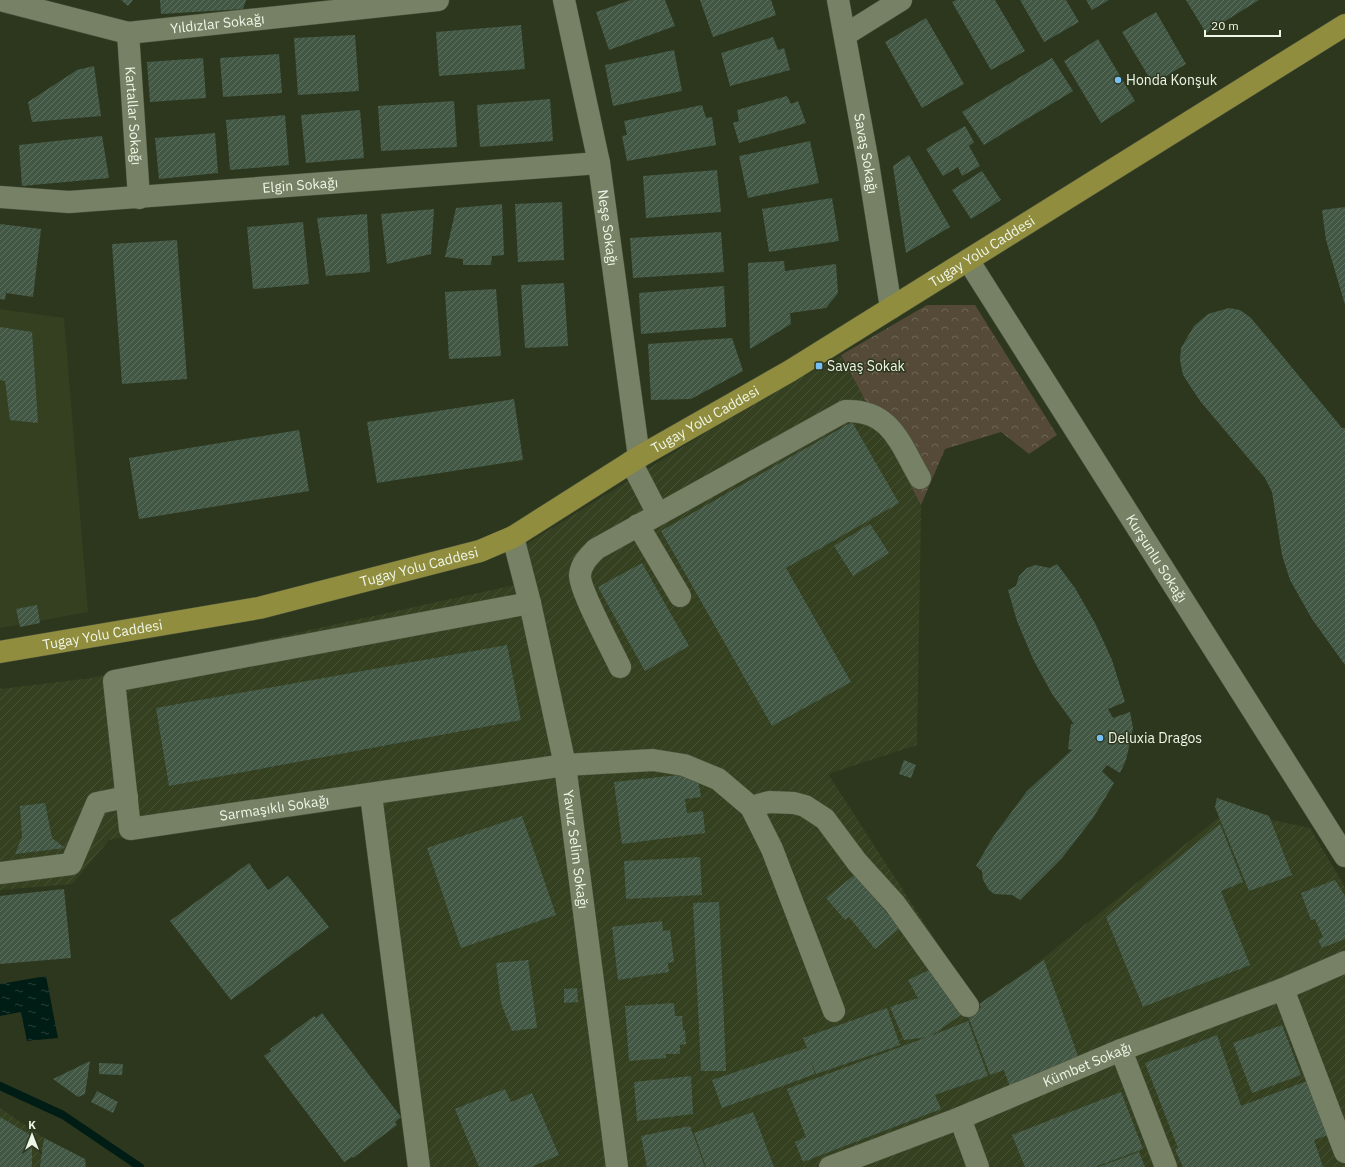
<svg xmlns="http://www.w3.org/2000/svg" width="1345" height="1167" viewBox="0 0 1345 1167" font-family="'IBM Plex Sans',sans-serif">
<defs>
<pattern id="industrial-furrows" width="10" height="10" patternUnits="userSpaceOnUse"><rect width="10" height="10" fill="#344020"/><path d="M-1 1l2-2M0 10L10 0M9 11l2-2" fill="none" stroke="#485336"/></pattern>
<pattern id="park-crowns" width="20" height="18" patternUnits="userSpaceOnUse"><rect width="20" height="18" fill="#554a38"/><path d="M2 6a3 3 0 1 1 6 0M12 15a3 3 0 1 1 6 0" fill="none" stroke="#6e6555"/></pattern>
<pattern id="water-ripples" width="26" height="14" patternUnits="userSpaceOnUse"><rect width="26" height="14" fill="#001d15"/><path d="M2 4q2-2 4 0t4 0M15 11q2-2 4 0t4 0" fill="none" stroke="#263e37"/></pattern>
<pattern id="building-hatch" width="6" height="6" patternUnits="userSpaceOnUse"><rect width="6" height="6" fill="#425845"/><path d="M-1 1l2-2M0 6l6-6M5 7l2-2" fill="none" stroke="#5e7160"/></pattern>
</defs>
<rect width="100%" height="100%" fill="#2d371e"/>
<path fill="#344020" d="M0,309L64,318L88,612L0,628Z"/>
<g fill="url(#industrial-furrows)">
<path d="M841,355L921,505L917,745L828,774L980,1009L1228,810L1310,828L1345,887V1167H422L375,799L109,840L72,884L0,890V689L91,678L524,583L520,548L712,429Z"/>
<path d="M0,1108L44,1138L86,1167H0Z"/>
</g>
<path fill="url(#park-crowns)" d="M927,305H975L1057,435L1029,454L1001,432L945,449L921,505L841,355Z"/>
<path fill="url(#water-ripples)" d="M46,976L58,1038L27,1041L21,1012L0,1016V984Z"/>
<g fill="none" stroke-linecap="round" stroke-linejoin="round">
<path stroke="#001d15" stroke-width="8" d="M0,1086L63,1115L140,1167"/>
</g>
<g fill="url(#building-hatch)">
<path d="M121,0H133L128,6Z"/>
<path d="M160,0H246L243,9L161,14Z"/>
<path d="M631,0H665L675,26L609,50L596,12Z"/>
<path d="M700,0H771L776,15L713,37Z"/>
<path d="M956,0H995L1025,51L991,70L952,2Z"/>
<path d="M1020,0H1066L1079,22L1044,42Z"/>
<path d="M1086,0H1109L1092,10Z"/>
<path d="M1186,0H1259L1206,33Z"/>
<path d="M1156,12L1186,64L1153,84L1122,32Z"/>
<path d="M926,18L964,84L922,108L885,42Z"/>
<path d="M521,25L525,69L439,76L436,32Z"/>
<path d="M355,35L359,91L298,95L294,38Z"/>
<path d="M773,37L778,50L784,48L790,70L730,86L721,53Z"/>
<path d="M1098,39L1135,101L1101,123L1064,61Z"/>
<path d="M674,50L682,91L613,106L605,65Z"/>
<path d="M279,54L282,93L223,97L220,58Z"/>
<path d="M203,58L206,98L150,102L147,62Z"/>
<path d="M1052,58L1073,91L984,145L962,112Z"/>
<path d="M94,66L101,116L32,122L28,102L77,70Z"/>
<path d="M787,96L791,104L798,101L806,123L739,143L733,123L739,121L737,110Z"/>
<path d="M550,99L553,141L480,147L477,105Z"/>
<path d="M454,101L457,147L381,151L378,106Z"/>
<path d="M702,105L706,118L712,117L716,145L627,161L622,136L627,135L624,121Z"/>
<path d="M360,110L364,158L306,163L301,115Z"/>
<path d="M285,115L289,165L230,170L226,120Z"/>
<path d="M965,126L974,142L969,146L980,166L962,176L958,167L943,176L926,149Z"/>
<path d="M215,133L218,173L159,179L155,138Z"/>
<path d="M102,136L109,178L22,186L19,145Z"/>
<path d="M810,141L819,183L748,198L739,156Z"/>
<path d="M909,155L950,227L906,253L893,166Z"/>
<path d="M717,170L721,212L646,218L643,176Z"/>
<path d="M982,171L1001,200L971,219L952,190Z"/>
<path d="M832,198L839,241L769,252L762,209Z"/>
<path d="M562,202L564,260L518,262L515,204Z"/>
<path d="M502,204L504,255L492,256L491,265H463V259L445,257L456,208Z"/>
<path d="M1345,207V305L1326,240L1322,210Z"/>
<path d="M434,209L431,254L387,264L381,214Z"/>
<path d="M367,214L370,272L326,276L317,218Z"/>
<path d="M303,222L309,284L253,289L247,227Z"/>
<path d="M0,224L41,229L33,297L6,293L5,300L0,299Z"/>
<path d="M721,232L724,272L633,278L630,238Z"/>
<path d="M177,240L187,379L122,384L112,244Z"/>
<path d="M784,261L785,271L836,264L838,293L826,308L790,313L791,324L750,349L748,263Z"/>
<path d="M564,283L568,346L525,348L521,285Z"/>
<path d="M724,286L726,327L641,334L639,293Z"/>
<path d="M496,289L501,356L449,359L445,292Z"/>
<path d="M1229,308L1240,310L1251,318L1342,428H1345V665L1312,619L1290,580L1282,555L1272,492L1265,478L1200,401L1183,375L1180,360L1181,348L1194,326L1208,314Z"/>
<path d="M0,327L32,332L38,423L10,420L5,381L0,380Z"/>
<path d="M732,338L743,371L691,399L651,400L648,344Z"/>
<path d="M514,399L523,460L377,483L367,422Z"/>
<path d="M852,422L899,503L786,568L851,682L772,726L661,531Z"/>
<path d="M299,430L309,491L139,519L129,458Z"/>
<path d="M870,524L889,553L853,576L834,546Z"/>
<path d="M642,563L689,646L645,671L598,587Z"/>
<path d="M1057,564L1075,588L1095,623L1112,660L1125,702L1108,709L1113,718L1130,712L1133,728L1126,760L1120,773L1107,765L1102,771L1114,783L1093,818L1062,858L1020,900L1012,895L994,894L989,890L983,880L982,871L976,866L993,837L1027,791L1072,750L1068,749L1071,724H1074L1052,694L1033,659L1017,621L1008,590L1016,586L1019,576L1027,568L1035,565L1050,568Z"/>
<path d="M37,605L40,623L20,627L16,609Z"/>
<path d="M507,645L521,720L169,786L156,708Z"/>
<path d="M904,760L916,765L911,778L899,774Z"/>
<path d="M697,773L701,797L685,799L687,813L703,811L705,833L622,844L614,782Z"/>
<path d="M1217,798L1269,816L1292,875L1249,891L1215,807Z"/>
<path d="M45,803L52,838L65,848L15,854L22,837L20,806Z"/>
<path d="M522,816L556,915L461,948L427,848Z"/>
<path d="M1220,824L1243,882L1221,891L1250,965L1143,1007L1106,917Z"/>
<path d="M700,857L702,895L626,899L624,861Z"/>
<path d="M249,863L268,890L288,876L329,927L231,1000L170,921Z"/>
<path d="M859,871L878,893L873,897L900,928L875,949L849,917L845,920L826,898Z"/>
<path d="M1335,880L1345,896V939L1322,948L1318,940L1323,937L1315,919L1311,920L1301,893Z"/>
<path d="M64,889L71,958L0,964V896Z"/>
<path d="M719,902L726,1071H701L693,903Z"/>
<path d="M662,921L663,931L670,930L674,962L668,963L669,972L618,980L612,927Z"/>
<path d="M528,960L537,1028L512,1031L501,1003L496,963Z"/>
<path d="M1044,960L1079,1059L1010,1087L1004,1070L990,1075L968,1016L981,1007L979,1004Z"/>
<path d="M933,968L964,1013L929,1037L904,1040L890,1007L918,998L908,980Z"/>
<path d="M577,988L578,1002L564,1003V989Z"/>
<path d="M674,1003L675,1016H682L683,1030H685L686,1044L680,1045V1054H666V1058L629,1061L625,1006Z"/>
<path d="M887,1008L900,1045L816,1074L810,1059L815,1074L722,1108L712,1080L807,1048L803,1038Z"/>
<path d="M322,1013L401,1117L395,1122L397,1125L353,1158L352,1157L344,1162L264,1056L271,1051L270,1049L314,1016L316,1018Z"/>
<path d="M968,1021L988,1076L935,1095L941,1109L803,1162L795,1142L806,1137L787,1089L938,1033Z"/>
<path d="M1282,1025L1301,1075L1252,1093L1233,1043Z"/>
<path d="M1217,1035L1241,1106L1310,1080L1328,1135L1314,1140L1323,1167H1183L1175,1149L1178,1148L1145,1063Z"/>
<path d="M90,1061L85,1094L78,1097L53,1079Z"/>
<path d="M99,1063L123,1064L122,1075L99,1074Z"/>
<path d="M691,1076L693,1114L637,1121L634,1082Z"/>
<path d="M505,1089L511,1102L532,1093L559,1155L531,1167H479L455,1109Z"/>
<path d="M97,1091L118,1102L113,1113L91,1102Z"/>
<path d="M1121,1092L1143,1149L1095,1167H1025L1012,1135Z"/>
<path d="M753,1112L774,1167H706L694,1133Z"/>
<path d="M0,1117L32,1136V1167H0Z"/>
<path d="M690,1126L705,1167H647L641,1136Z"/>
<path d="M44,1138L85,1159L86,1167H40Z"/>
<path d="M1139,1152L1145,1167H1098Z"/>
</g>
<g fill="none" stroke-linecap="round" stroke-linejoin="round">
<defs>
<g id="minor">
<path id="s1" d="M0,0L128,33L438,0"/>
<path id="s2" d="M564,0L599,163L639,457"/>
<path id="s3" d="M838,0L868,163L891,308"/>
<path id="s4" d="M128,33L139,198"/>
<path d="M845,35L901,0"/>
<path id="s5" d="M0,197L69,202L599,163"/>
<path id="s6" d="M968,260L1345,856"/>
<path d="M631,462L658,514"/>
<path d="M638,525L680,596"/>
<path id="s7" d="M513,537L530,603L565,765L617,1167"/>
<path id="s8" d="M530,603L114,681L130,829L565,765L653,760L684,765L718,779L751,807L772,849L834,1011"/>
<path d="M620,667C612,650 579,589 580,575C581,564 588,557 596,549L845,411C891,409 900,444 920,478"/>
<path d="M371,795L419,1167"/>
<path d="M751,807L769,802L794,803L805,806L825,819L857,862L895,904L968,1006"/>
<path d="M0,873L71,864L97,803L127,797"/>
<path d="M1283,989L1345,1152"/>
<path d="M1121,1050L1166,1167"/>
<path d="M960,1118L978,1167"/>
<path id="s9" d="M830,1167L960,1118L1121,1050L1283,989L1345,962"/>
</g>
<g id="major">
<path id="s10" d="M0,652L259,608L480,551L513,537L639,457L790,371L1345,25"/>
</g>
</defs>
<use href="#minor" stroke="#4a523c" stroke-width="23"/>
<use href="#major" stroke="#4a523c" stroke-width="23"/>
<use href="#minor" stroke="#768165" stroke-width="22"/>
<use href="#major" stroke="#908d3f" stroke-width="22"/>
</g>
<g fill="#76c0f7" stroke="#2d371e" stroke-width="1.5">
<circle cx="1118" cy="80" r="4"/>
<rect x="815" y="362" width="8" height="8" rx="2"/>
<circle cx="1100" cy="738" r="4"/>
</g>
<g text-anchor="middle" stroke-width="3" stroke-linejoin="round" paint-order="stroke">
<g font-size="14" fill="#f0f6e7" stroke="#2d371e">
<text dy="5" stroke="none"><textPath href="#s1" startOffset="222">Yıldızlar Sokağı</textPath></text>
<text dy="5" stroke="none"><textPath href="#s4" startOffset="83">Kartallar Sokağı</textPath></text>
<text dy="5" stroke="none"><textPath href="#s3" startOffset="156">Savaş Sokağı</textPath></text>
<text dy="5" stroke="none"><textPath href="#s5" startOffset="301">Elgin Sokağı</textPath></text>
<text dy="5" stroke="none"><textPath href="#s2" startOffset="232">Neşe Sokağı</textPath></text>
<text dy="5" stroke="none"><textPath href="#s10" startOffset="1076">Tugay Yolu Caddesi</textPath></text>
<text dy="5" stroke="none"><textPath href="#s10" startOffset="752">Tugay Yolu Caddesi</textPath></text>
<text dy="5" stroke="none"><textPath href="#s6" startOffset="353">Kurşunlu Sokağı</textPath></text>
<text dy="5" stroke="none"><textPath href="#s10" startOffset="428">Tugay Yolu Caddesi</textPath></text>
<text dy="5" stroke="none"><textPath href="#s10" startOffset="104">Tugay Yolu Caddesi</textPath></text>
<text dy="5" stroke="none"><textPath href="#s8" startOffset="718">Sarmaşıklı Sokağı</textPath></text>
<text dy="5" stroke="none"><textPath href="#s7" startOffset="319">Yavuz Selim Sokağı</textPath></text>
<text dy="5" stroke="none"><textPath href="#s9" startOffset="277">Kümbet Sokağı</textPath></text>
</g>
<g font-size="14" fill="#f0f6e7" stroke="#2d371e" text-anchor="start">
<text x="1126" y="85">Honda Konşuk</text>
<text x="827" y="371">Savaş Sokak</text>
<text x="1108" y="743">Deluxia Dragos</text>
</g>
</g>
<g transform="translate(32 1135)" stroke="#2d371e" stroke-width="3" paint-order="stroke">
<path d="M0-3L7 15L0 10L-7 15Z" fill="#f0f6e7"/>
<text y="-6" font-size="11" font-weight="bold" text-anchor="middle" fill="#f0f6e7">K</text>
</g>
<path d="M1205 30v6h75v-6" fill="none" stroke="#f0f6e7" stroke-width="2"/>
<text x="1211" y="30" font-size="12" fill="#f0f6e7" stroke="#2d371e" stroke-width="3" paint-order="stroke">20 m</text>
</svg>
